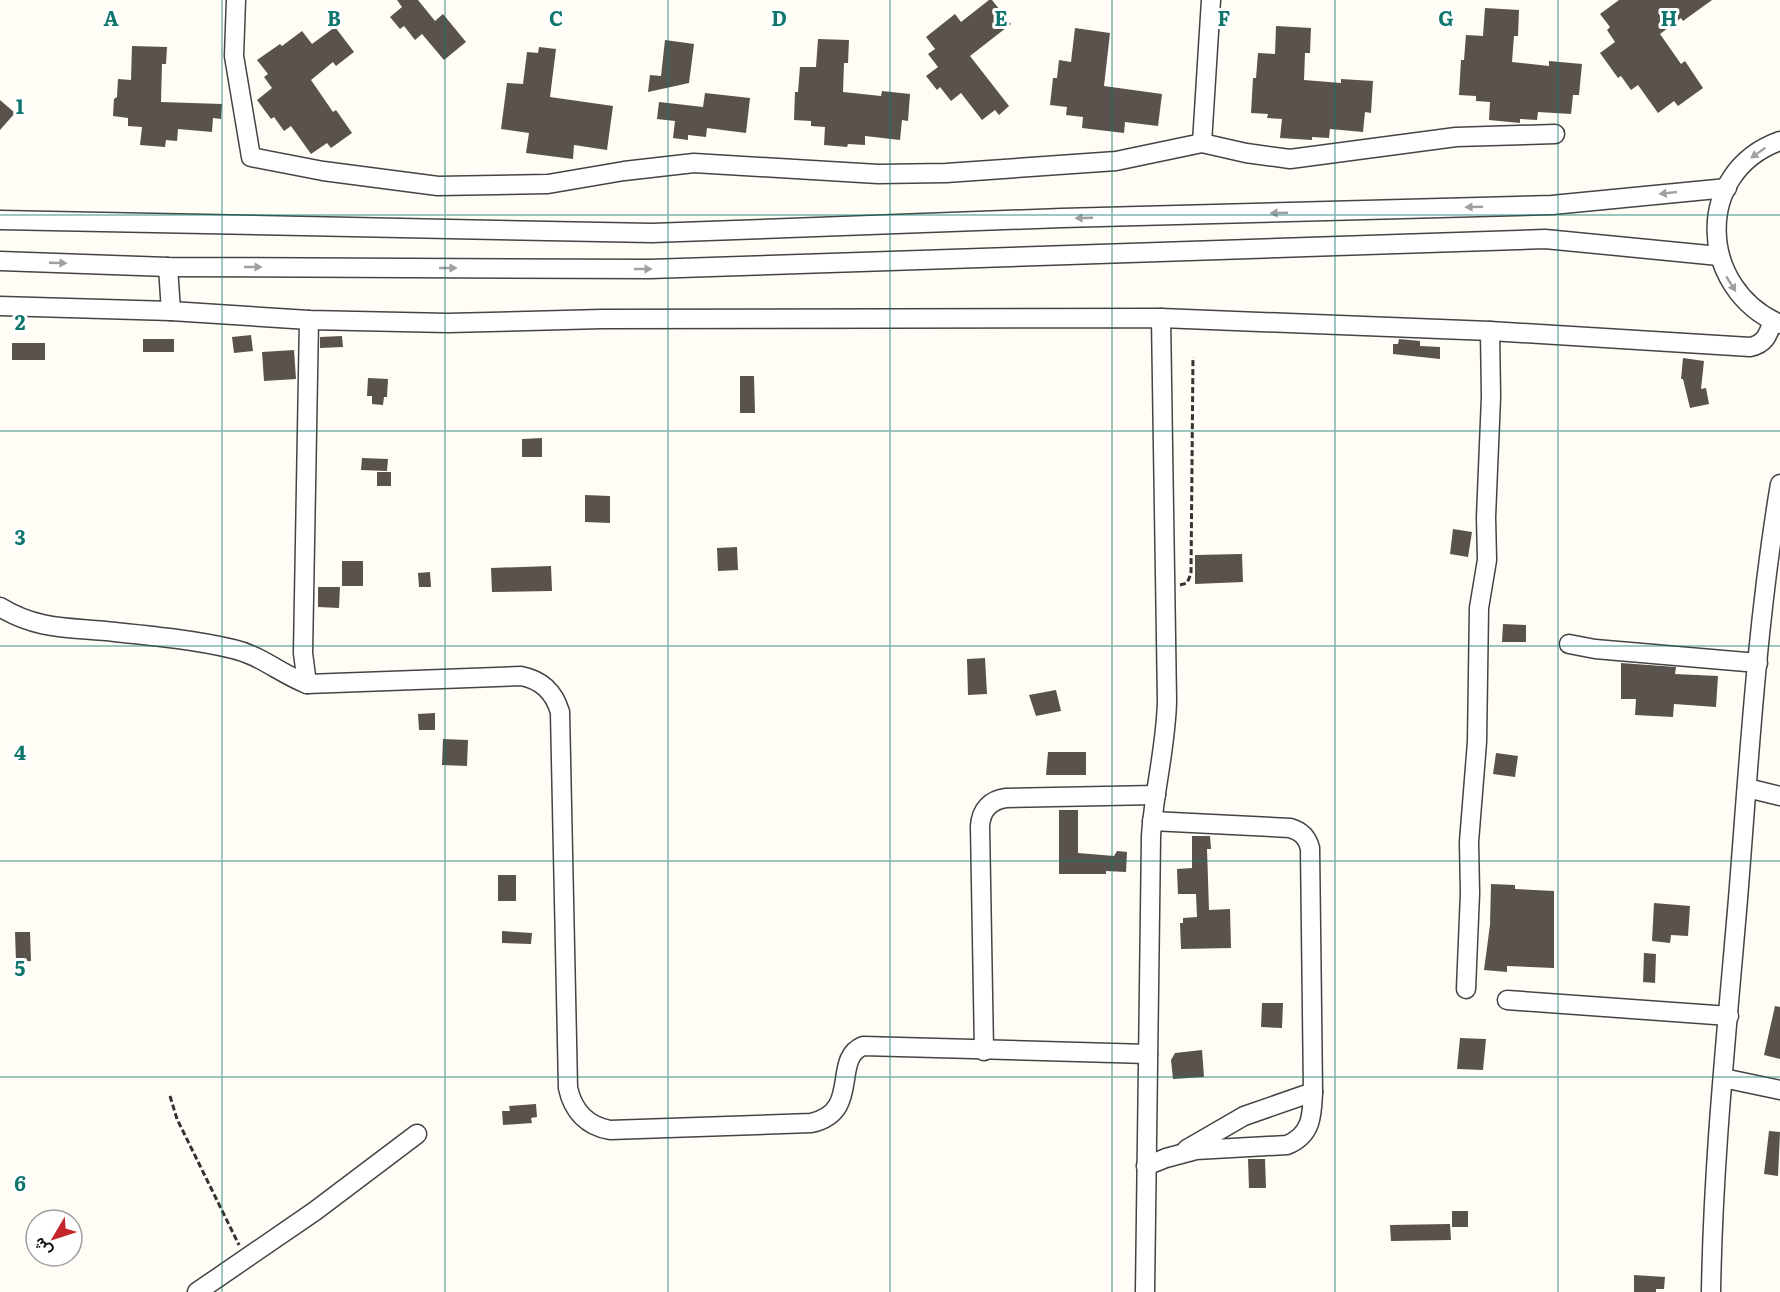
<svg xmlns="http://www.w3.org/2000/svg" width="1780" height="1292" viewBox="0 0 1780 1292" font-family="Literata,Vazirmatn,serif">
<rect width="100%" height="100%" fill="#fffdf5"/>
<g fill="#5a524d">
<path d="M397,0H418L435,21L443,14L466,42L444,60L422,34L415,40L404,26L400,29L390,17L402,7Z"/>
<path d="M989,0H992L1011,24L970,56L1009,106L999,115L995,110L982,120L961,93L951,101L940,87L937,90L926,76L938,67L928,54L935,49L926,37L955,14L961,22Z"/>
<path d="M1619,0H1712L1683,21L1681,18L1660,34L1681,64L1685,61L1703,88L1678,106L1674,101L1658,113L1638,85L1631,90L1621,76L1618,78L1600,53L1615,42L1607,30L1610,27L1600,14Z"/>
<path d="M1485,8L1519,10L1518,36H1514L1512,62L1549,66V61L1582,64L1579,95H1573L1571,114L1538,112L1537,120L1520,119V123L1489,120L1490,102L1476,101V96L1459,95L1461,60H1464L1466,35L1483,36Z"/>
<path d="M1276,26L1311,28L1310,53H1305L1304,80L1341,83V79L1373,81L1371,113L1365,112L1363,132L1330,129L1329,138L1312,137V140L1280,138L1282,119L1267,118L1268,114L1251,113L1253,78H1256L1258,53L1275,54Z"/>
<path d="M335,27L354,52L336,66L333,62L311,80L333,112L336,110L352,133L331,148L327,143L311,154L291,126L284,131L274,117L271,119L257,100L272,88L264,77L268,74L257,60L280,44L282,46L302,31L312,44Z"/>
<path d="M1075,28L1110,33L1104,86L1162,94L1158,126L1125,122L1124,133L1082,128L1083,117L1066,115L1067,107L1050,105L1053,78H1057L1059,60L1071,62Z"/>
<path d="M818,39L849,40L848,63H844L843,92L881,96L882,91L910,94L908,121L902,120L900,140L865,136V145L848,144L847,147L824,145L825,127L811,126V121L794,120L795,92H798L800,67H816Z"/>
<path d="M665,40L694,44L689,83L648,92L650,75L661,76Z"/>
<path d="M132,46L167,47L166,64H162L161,102L222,104L221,119L213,118L212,132L178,129L177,141L166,140L165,147L140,145L142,127L128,126V118L113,116L114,99L117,97L118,79L131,80Z"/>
<path d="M539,47L556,49L550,97L613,106L607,150L574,145L573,159L526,153L529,133L501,129L507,83L523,84L527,52L538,53Z"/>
<path d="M705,93L750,98L746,133L707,128L706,137L688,135V140L673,138L675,121L657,119L659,102L703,107Z"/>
<path d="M0,100L15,113L0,130Z"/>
<path d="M251,335L253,351L234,353L232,337Z"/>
<path d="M342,336L343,347L320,348V337Z"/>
<rect x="143" y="339" width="31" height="13"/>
<path d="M1399,339L1420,341V346L1440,347V359L1393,354V344H1398Z"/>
<rect x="12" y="343" width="33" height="17"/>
<path d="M294,350L296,379L264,381L262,352Z"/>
<path d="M1683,358L1704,361L1701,389L1706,388L1709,404L1690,408L1683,379H1681Z"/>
<path d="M740,376H754L755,413H740Z"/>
<path d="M368,378L388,379L387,397H384L383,405L372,404V396H367Z"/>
<path d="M542,438V457H522V439Z"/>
<path d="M362,458L388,459L387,471L361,470Z"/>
<rect x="377" y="472" width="14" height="14"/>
<path d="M585,495L610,496V523L585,522Z"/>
<path d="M1453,529L1472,532L1468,557L1450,554Z"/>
<path d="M737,547L738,570L718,571L717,548Z"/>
<path d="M1242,554L1243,582L1195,584V555Z"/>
<rect x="342" y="561" width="21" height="25"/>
<path d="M551,566L552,591L492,592L491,568Z"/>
<path d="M430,572L431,587H419L418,573Z"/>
<path d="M318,587H340L339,608L318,607Z"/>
<path d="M1503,624L1526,625V642H1502Z"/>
<path d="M985,658L987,694L968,695L967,659Z"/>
<path d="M1621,663L1676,667L1675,674L1718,676L1716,707L1674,704L1673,717L1635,715L1636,699H1621Z"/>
<path d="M1056,690L1061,711L1036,716L1029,695Z"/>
<path d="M435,713V730H419L418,714Z"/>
<path d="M443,739L468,740L467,766L442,765Z"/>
<path d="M1048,752H1086V775H1046Z"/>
<path d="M1496,753L1518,756L1515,777L1493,774Z"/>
<path d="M1059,810H1078V853L1114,856L1117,851L1127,852L1126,872L1106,871V874H1059Z"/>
<path d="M1192,836H1210L1211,849H1207L1209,910L1230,909L1231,948L1181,949L1180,923H1183V918L1197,917L1196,894H1178L1177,869L1192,868Z"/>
<rect x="498" y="875" width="18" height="26"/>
<path d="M1491,884L1515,885V889L1554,891V968L1507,966V972L1484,970L1490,925Z"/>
<path d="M1654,903L1690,906L1688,936L1671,935L1670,943L1652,941Z"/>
<path d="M502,931L532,933L531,944L502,943Z"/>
<path d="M15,932H30L31,961L16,962Z"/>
<path d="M1644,953L1656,954L1655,983L1643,982Z"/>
<path d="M1262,1003H1283L1282,1028L1261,1027Z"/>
<path d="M1775,1006L1780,1007V1059L1764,1055Z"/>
<path d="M1460,1038L1486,1039L1483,1070L1457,1069Z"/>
<path d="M1202,1050L1204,1077L1173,1079L1171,1060L1175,1053Z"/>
<path d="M536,1104L537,1117L531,1118L532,1123L503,1125L502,1111H510L509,1106Z"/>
<path d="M1769,1131L1780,1132L1778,1176L1764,1174Z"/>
<path d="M1248,1159H1265L1266,1188H1249Z"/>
<rect x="1452" y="1211" width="16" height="16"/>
<path d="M1450,1224L1451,1240L1391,1241L1390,1225Z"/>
<path d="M1634,1275L1665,1277L1664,1289H1656V1292H1634Z"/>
</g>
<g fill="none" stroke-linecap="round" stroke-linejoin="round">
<defs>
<g id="street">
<path d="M236,0L234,56L251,157L323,171L438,186L548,184L624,171L694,163L878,174L946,173L1116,161L1202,143L1211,0"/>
<path d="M1780,141C1693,172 1698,289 1780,324"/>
<path d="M1202,143L1246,153L1290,159L1456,137L1555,134"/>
<path d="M0,220L652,233L1062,218L1552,205L1727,188"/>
<path d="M0,261L168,267L650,269L1545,239L1719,256"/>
<path d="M168,267L171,311"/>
<path d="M0,306L171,311L309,320L448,323L602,319L1161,318L1490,331L1750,347C1765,344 1768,335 1773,321"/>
<path d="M0,607C39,631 72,627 115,632C154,636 195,640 233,649C260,655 281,674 307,684L521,676C542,680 554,692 560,712L568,1088C573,1111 587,1126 610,1130L811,1123C862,1112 831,1059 863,1046L1148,1054"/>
<path d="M1569,644L1595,649L1758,663"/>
<path d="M307,684L303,653L309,320"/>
<path d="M1747,788L1780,796"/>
<path d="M1466,989L1470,893L1469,842L1477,742L1479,608L1487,560L1486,517L1491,397L1490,331"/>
<path d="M1507,1000L1729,1016"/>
<path d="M984,1051L980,826C981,810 990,800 1006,798L1156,795"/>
<path d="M1723,1078L1780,1090"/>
<path d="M1187,1149L1244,1116L1313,1092"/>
<path d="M1146,1166L1166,1158L1196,1150L1287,1145C1312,1135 1312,1115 1313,1092L1310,848C1307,837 1301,831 1290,828L1152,821"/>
<path d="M197,1292L315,1211L417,1134"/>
<path d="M1145,1292L1151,836C1154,791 1166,747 1167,701L1161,318"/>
<path d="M1711,1292C1713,1161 1727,1029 1738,899C1749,760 1757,621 1780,484"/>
</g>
</defs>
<use href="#street" stroke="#444" stroke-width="21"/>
<g stroke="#333" stroke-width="3" stroke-dasharray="6 3" stroke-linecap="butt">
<path d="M1180,585L1187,583L1191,574L1193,357"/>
<path d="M170,1096L177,1119L239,1245"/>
</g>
<use href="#street" stroke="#fff" stroke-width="18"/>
</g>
<defs><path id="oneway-solid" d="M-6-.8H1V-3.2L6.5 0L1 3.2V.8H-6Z" transform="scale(1.5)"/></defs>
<g fill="#a0a0a0">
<use href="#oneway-solid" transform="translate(1758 153) rotate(145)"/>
<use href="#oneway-solid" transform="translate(1668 193) rotate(174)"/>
<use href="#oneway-solid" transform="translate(1474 207) rotate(178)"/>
<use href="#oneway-solid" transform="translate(1279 213) rotate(178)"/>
<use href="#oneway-solid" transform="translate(1084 218) rotate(178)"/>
<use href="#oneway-solid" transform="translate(58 263) rotate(2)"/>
<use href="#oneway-solid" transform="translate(253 267)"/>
<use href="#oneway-solid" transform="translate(448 268)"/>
<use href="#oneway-solid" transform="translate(643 269)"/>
<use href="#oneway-solid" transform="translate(1731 284) rotate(58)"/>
</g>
<path fill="none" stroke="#0f766e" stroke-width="1.5" stroke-opacity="0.55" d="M222,0V1292M445,0V1292M668,0V1292M890,0V1292M1112,0V1292M1335,0V1292M1558,0V1292M0,215H1780M0,431H1780M0,646H1780M0,861H1780M0,1077H1780"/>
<g font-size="20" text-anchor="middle" font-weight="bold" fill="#0f766e" stroke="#fff" stroke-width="6" stroke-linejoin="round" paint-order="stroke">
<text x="111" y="26">A</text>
<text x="334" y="26">B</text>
<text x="556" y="26">C</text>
<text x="779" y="26">D</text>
<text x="1001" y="26">E</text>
<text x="1224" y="26">F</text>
<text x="1446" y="26">G</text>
<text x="1669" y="26">H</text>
<text x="20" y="114">1</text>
<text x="20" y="330">2</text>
<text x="20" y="545">3</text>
<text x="20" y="760">4</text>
<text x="20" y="976">5</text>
<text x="20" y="1191">6</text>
</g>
<g transform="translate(54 1238) rotate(231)"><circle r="28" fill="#ffffff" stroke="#a0a0a0" stroke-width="1.5"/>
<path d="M0-4.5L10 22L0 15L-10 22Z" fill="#c4262e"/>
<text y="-9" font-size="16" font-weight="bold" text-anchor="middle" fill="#111111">ش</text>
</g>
</svg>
